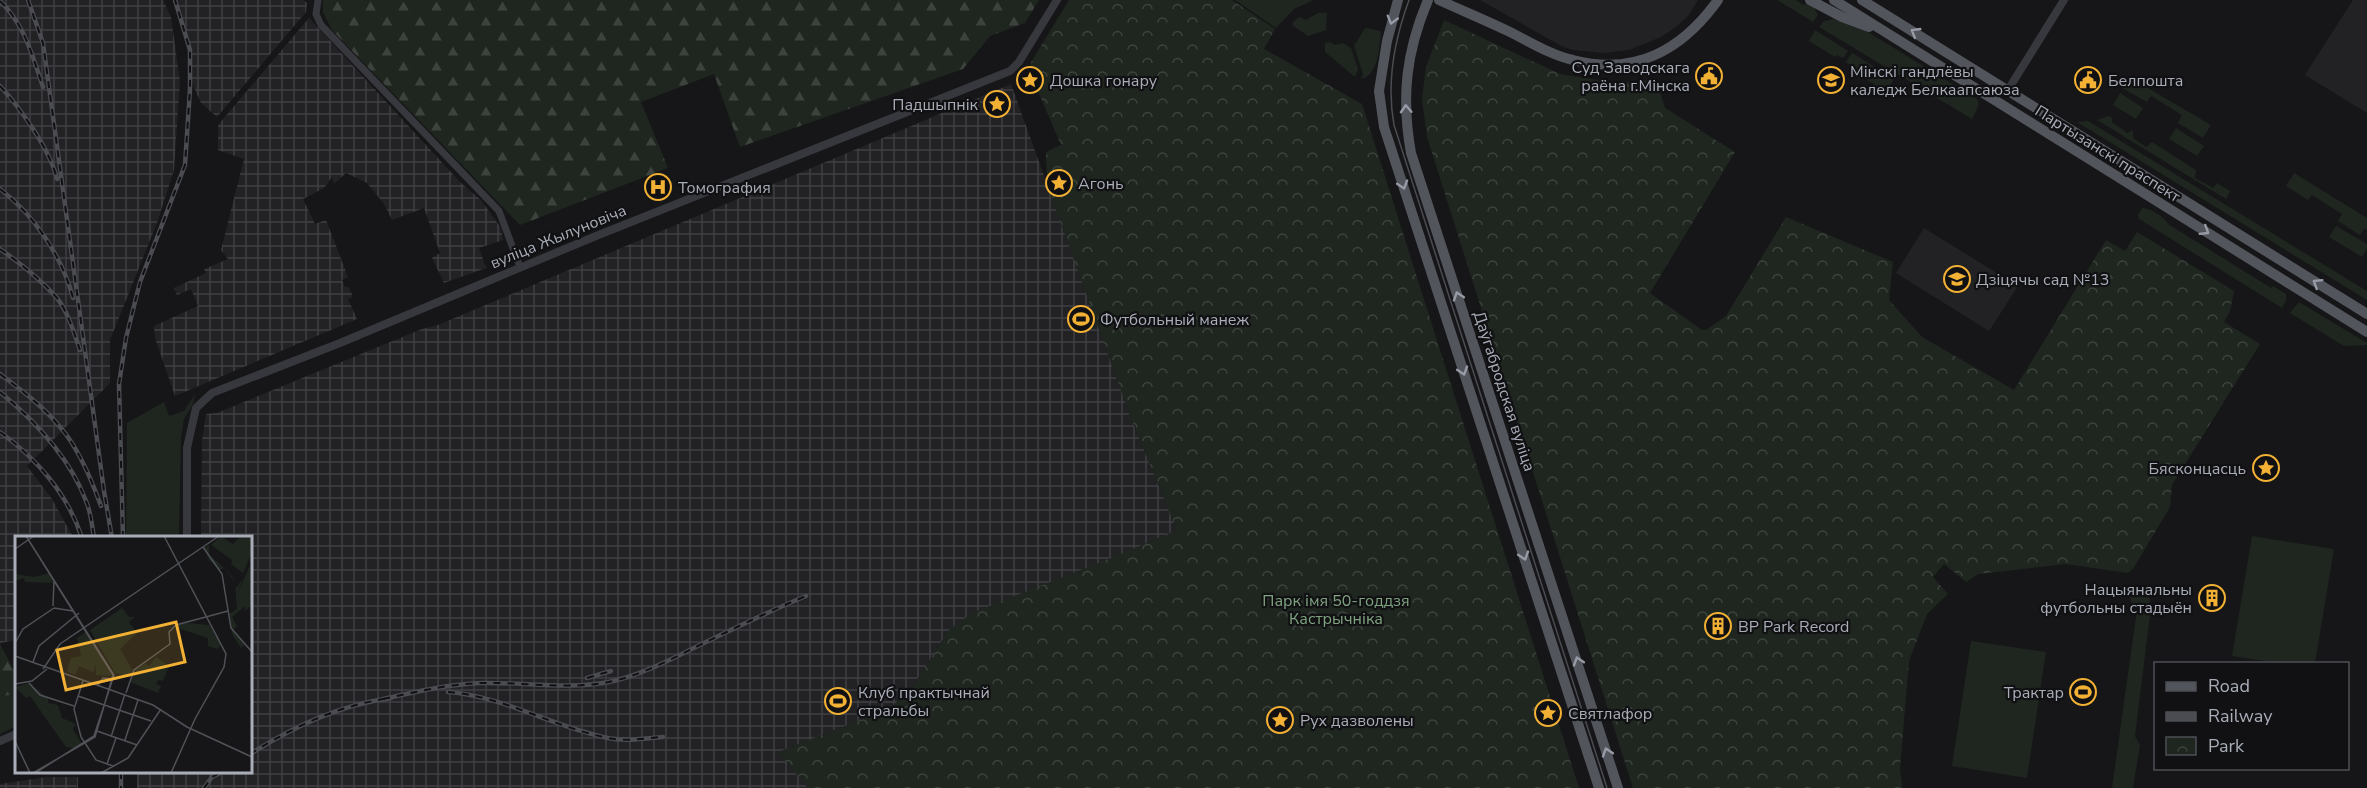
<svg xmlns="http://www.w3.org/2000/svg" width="2367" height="788" viewBox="0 0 2367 788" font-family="'Nunito Sans',sans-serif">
<defs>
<pattern id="industrial-grid" width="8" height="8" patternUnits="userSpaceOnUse" patternTransform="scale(1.5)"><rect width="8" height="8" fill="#222225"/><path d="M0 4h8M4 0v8" fill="none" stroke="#3f3f43"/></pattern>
<pattern id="forest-firs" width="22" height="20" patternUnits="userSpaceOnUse" patternTransform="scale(1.5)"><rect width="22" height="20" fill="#1e261f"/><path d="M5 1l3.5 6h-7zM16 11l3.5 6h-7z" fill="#3c433d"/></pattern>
<pattern id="park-crowns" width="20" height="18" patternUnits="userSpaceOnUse" patternTransform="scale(1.5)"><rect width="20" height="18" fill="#1e261f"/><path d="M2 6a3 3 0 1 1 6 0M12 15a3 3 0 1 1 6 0" fill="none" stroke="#3c433d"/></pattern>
</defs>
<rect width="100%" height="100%" fill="#161618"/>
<g fill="#222225">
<path d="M1480,0H1698L1688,16L1676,27L1661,37L1629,50L1603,53L1573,50L1563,47Z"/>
<path d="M2353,0H2367V113L2305,75Z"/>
<path d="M1924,228L2018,286L1989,331L1896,273Z"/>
</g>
<g fill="url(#industrial-grid)">
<path d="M0,0H163L171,17L180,81L174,170L157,223L110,340V383L27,466L52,499L73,537L16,538V640L0,643Z"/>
<path d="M176,0H304L307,3L306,12L217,117L201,103L195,90L189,74V52Z"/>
<path d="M309,18L460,182L481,200L501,228L503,240L479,248L486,268L444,283L432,258L440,253L424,208L392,220L384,204L367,183L346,173L334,184L332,177L324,188L303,199L315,224L326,220L348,277L342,280L345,287H349L353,297L348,299L357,319L175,396L155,338L154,326L198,306L191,289L177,295L174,288L206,273L204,269L228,259L221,250L244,159L218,150V125Z"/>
<path d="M1011,84L1131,418L1177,530L949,630L911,689L889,709L779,752L808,788H137V772H250V538L201,537L202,440L206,414L217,413L422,329L438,325Z"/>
<path d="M46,777H78V788H0V784Z"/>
</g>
<g fill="#1e261f">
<path d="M1235,0H1314L1294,9L1276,28Z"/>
<path d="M1777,0H1795L1804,5L1807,3L1812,4L1818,15L1813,22Z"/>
<path d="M1318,13H1327L1326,30L1308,36L1292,25L1294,21L1300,17L1306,20Z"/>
<path d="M1833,19L1868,32L1977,99L1979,104L1972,119L1819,27L1824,21Z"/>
<path d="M1365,28L1381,31C1379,48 1379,75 1361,79L1363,74L1354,46Z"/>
<path d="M1815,30L1848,51L1843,58L1837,55L1835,57L1809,41Z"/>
<path d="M1330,42L1335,45L1343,43L1351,48L1358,69L1355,77L1325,52V43Z"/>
<path d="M1852,53L1894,79L1884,96L1872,89L1874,84L1852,70L1853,67L1846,62Z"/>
<path d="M2129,77L2211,125L2203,138L2178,123L2182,115L2151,96L2147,102L2122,88Z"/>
<path d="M2120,93L2143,108L2136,119L2113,105Z"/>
<path d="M2109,116L2112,118V122L2127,133L2133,130V138L2146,147L2152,142L2196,170L2195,178L2213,188L2217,183L2230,191L2226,199L2097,120Z"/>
<path d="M2088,121L2367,291V300L2077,122Z"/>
<path d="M2176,128L2204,146L2197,156L2169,139Z"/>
<path d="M2294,173L2367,218V230L2364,229L2360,235L2338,221L2342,214L2312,195L2308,200L2286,186Z"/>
<path d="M2142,208C2150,208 2165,217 2168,224L2268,286L2271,288L2273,286L2286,294V301L2282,308L2139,219L2138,215Z"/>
<path d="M2336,226L2367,244V249L2362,257L2329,237Z"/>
<path d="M2299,302L2367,343V345L2344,346L2290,313Z"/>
<path d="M195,394L193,404L184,419L181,437L179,537H126L127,423L164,402L169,416L184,411Z"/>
<path d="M2252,536L2334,549L2315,663H2277L2232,656Z"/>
<path d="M2130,593L2150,598V615L2135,736L2140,745L2133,788H2112L2136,617C2137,608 2129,603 2130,593Z"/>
<path d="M1971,641L2046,652L2027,778L1952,766Z"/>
<path d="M16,680V726L0,734V696L13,695Z"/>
</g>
<g fill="url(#forest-firs)">
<path d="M323,0H1039L1025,23L990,36L963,69L740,147L714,74L641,102L668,168L520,225L332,30L323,12Z"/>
<path d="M0,644L16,674L13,695L0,696Z"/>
</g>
<g fill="url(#park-crowns)">
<path d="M1069,0H1232L1275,29L1264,49L1362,104L1579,788H808L778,752L889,709L911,689L949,630L972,613L1133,549L1177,530L1131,418L1047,185L1046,152L1061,145L1037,89L1030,64Z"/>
<path d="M1444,20L1560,74L1610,82H1635L1656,79L1665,108L1735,152L1650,293L1702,330H1706L1726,316L1786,217L1893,262L1889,300L1922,337L2014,390L2106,240L2125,251L2137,232L2234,291L2230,311L2224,322L2260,344L2172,485L2170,507L2133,569L2128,573L2066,564L1978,574L1966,582L1944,564L1933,577L1948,594L1927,614L1909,661L1900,768L1902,788H1633L1427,137L1422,99L1426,67Z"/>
</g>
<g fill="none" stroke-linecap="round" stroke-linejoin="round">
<path stroke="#37383d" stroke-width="7" d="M318,0L316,14L321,25L499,211L520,267"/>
<g stroke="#37383d" stroke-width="8">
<path d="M2008,90L2064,0"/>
<path d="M187,538V448L196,408L212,393L340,343L596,236L1010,71L1019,62L1057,0"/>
<path d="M0,741L16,734"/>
</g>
<g stroke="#53555c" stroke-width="10">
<path d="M1398,0L1387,41L1379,91L1384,127L1599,788"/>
<path d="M1428,0C1406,52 1401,97 1411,153L1618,788"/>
<path d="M1439,0C1463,11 1487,21 1510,32C1530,42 1551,55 1573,60C1636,76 1682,50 1718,0"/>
<path d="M1810,0L1842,17L1869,27"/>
<path d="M1834,0L2367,332"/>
<path d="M1862,0L2367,314"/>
</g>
<path stroke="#4a4c52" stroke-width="1.5" d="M1409,0C1394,41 1386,82 1394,125L1607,788"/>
<defs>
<g id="rail">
<path d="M28,0L43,43L104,491L112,538"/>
<path d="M0,1C25,25 32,55 43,87"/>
<path d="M0,86C20,108 50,149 57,179"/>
<path d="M0,189C34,215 62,256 73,298"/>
<path d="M0,249C20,263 41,280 57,298C68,312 74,333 80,350"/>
<path d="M0,374C21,390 43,406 60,427C78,447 92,481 101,506"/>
<path d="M0,392C35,421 70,458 86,501C91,512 92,526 94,538"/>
<path d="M0,432C36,458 68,494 82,538"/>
<path d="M123,538L119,384L126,338L140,282L185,165L190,89V50L175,0"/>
<path d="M587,678L611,671"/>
<path d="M448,692C503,696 553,727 608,738C625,742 646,738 663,737"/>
<path d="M383,699C416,692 448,684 482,683C523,682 568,690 609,682C643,675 675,657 706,642C739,626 772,610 806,596"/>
<path d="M250,754C295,726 339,705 391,698"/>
<path d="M121,772V788"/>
<path d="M204,788L212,777L222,772"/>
</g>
</defs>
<use href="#rail" stroke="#4a4c52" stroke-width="4.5"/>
<use href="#rail" stroke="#111113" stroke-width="2" stroke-dasharray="7" stroke-linecap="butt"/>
</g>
<defs><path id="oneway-chevron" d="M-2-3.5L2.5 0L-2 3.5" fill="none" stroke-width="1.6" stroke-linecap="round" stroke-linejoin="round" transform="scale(1.5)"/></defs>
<g stroke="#979ba6">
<use href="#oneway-chevron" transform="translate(1392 20) rotate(106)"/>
<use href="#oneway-chevron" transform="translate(1915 32) rotate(-149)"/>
<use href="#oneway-chevron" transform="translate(1406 109) rotate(-93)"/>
<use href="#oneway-chevron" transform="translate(1403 185) rotate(72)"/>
<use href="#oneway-chevron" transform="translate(2205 231) rotate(32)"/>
<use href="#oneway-chevron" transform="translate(2317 283) rotate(-148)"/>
<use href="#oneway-chevron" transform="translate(1458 296) rotate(-108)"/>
<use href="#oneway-chevron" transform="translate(1463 371) rotate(72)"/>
<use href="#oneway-chevron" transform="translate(1524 556) rotate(72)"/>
<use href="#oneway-chevron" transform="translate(1578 661) rotate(-108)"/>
<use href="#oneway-chevron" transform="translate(1607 752) rotate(-108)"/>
</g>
<defs>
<symbol id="civic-ring" viewBox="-11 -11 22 22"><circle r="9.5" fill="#111113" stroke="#f2b134" stroke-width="1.5"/><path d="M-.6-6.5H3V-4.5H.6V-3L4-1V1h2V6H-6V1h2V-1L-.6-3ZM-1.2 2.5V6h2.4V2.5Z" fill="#f2b134"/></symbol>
<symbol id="sight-ring" viewBox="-11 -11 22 22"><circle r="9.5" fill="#111113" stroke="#f2b134" stroke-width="1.5"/><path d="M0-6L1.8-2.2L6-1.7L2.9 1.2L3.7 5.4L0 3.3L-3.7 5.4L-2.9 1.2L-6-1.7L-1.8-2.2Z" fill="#f2b134"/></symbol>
<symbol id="university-ring" viewBox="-11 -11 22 22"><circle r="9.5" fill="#111113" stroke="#f2b134" stroke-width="1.5"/><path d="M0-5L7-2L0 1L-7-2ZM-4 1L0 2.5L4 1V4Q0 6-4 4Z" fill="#f2b134"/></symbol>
<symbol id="hospital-ring" viewBox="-11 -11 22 22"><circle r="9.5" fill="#111113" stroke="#f2b134" stroke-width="1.5"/><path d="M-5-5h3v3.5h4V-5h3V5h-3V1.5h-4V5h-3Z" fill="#f2b134"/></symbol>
<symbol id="school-ring" viewBox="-11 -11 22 22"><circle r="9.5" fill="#111113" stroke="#f2b134" stroke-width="1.5"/><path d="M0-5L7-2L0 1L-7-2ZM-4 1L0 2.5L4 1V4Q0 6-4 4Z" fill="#f2b134"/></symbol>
<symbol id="stadium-ring" viewBox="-11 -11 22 22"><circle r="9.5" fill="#111113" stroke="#f2b134" stroke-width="1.5"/><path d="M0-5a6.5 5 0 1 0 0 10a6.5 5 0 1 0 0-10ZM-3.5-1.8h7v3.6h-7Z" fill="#f2b134"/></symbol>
<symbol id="building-ring" viewBox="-11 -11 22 22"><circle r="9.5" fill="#111113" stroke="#f2b134" stroke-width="1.5"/><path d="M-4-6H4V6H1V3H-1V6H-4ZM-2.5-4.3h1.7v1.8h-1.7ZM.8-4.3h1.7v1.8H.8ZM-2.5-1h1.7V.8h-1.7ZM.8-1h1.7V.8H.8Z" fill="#f2b134"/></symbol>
</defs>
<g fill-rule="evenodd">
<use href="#civic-ring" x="1694" y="61" width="30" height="30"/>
<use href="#sight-ring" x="1015" y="65" width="30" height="30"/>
<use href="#university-ring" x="1816" y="65" width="30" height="30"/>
<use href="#civic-ring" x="2073" y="65" width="30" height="30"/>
<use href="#sight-ring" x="982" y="89" width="30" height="30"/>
<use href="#sight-ring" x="1044" y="168" width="30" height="30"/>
<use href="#hospital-ring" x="643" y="172" width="30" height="30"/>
<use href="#school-ring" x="1942" y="264" width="30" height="30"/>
<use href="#stadium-ring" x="1066" y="304" width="30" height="30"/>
<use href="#sight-ring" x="2251" y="453" width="30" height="30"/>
<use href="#building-ring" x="2197" y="583" width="30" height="30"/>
<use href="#building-ring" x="1703" y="611" width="30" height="30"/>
<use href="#stadium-ring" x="2068" y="677" width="30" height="30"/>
<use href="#stadium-ring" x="823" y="686" width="30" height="30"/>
<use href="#sight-ring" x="1533" y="698" width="30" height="30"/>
<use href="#sight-ring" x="1265" y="705" width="30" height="30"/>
</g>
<g text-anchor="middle" stroke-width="4.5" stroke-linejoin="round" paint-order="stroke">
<g font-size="16" fill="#a8adb8" stroke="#111113" text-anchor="start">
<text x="1690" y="73" text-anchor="end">Суд Заводскага<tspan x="1690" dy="18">раёна г.Мінска</tspan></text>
<text x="1850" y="77">Мінскі гандлёвы<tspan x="1850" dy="18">каледж Белкаапсаюза</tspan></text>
<text x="1050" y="86">Дошка гонару</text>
<text x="2108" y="86">Белпошта</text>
<text x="978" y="110" text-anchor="end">Падшыпнік</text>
<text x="1078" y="189">Агонь</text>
<text x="678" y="193">Томография</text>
<text x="1976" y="285">Дзіцячы сад №13</text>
<text x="1100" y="325">Футбольный манеж</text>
<text x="2246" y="474" text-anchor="end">Бясконцасць</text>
<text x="2192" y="595" text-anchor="end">Нацыянальны<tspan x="2192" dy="18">футбольны стадыён</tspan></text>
<text x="1738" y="632">BP Park Record</text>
<text x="858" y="698">Клуб практычнай<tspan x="858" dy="18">стральбы</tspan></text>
<text x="2064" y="698" text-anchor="end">Трактар</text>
<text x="1568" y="719">Святлафор</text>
<text x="1300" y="726">Рух дазволены</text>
</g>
<g font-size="16" fill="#a8adb8" stroke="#111113">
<text transform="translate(2108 153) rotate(32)" y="6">Партызанскі праспект</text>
<text transform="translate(558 236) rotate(-22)" y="6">вуліца Жылуновіча</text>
<text transform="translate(1505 391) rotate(72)" y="6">Даўгабродская вуліца</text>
</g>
<g font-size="16" fill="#7fa381" stroke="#111113">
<text x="1336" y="606">Парк імя 50-годдзя<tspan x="1336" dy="18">Кастрычніка</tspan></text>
</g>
</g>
<g transform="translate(15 536)">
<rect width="237" height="237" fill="#161618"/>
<path d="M194,9V20L198,22L214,37L220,45L221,52L228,43L223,57L224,70H230L217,81L222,90L218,94L230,109L226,112L217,98L214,78L222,73L220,46L209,32L205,34L194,24L189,12Z" fill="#1e261f"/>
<path d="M206,0L218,8L226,0H237V17L228,37L216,28L217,24L196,9ZM235,29L237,69L230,75V70H224L223,57ZM174,87L194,89L206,109L202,113L193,110V102L162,92V88ZM141,121L154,130L148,145L143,144L141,148L146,150L143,157L115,146L121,134L131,127L134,130Z" fill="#1e261f"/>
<path d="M34,37L38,47L10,46L9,42L0,45V38L19,41ZM107,72L114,81H120L114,86L122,97L105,113L118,135L115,141L100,137L75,94ZM72,95L97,140L81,139V129L78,136L64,130L60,139L52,135L56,122L66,120L62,102ZM14,147L33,162V167L43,169L47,182L61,188L58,193L66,207L59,212L51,211L15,160L11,162L0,151Z" fill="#1e261f"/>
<path fill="none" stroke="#505258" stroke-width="1.5" d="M11,0L98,139L80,201L18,237M11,0L99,139L79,200L20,237M149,0L211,118L209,131L180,183L156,237M188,11L207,38L216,92L237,116M0,13L19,0M38,70L39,44M39,72L58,75M0,107L8,93L39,72M0,120L138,169L172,191L237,221M18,126L24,110L64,77M28,133L45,108L204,0M68,145L59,173L66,201L81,224L98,230M14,147L25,159L59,170M0,148L17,145L32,133M83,149L88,142L99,143M111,157L119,134L155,108L154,96L161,89L213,75M63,160L136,185M82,195L122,209M96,201L110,158M110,204L123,164M0,205L15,237M113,222L146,173M92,228L101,202M86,237L113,222"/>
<path fill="#f2b134" fill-opacity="0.15" stroke="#f2b134" stroke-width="3" d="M161,86L170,126L51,154L42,114Z"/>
<rect width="237" height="237" fill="none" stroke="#a8adb8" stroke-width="3"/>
</g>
<rect x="2154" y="662" width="195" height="108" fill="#111113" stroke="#4d4f55" stroke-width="1.5"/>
<rect x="2166" y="682" width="30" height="9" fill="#53555c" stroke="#4d4f55" stroke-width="1.5"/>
<text x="2208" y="692" font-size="18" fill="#a8adb8">Road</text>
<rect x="2166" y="712" width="30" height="9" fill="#4a4c52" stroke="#4d4f55" stroke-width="1.5"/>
<text x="2208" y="722" font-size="18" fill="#a8adb8">Railway</text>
<rect x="2166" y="737" width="30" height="18" fill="url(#park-crowns)" stroke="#4d4f55" stroke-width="1.5"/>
<text x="2208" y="752" font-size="18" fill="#a8adb8">Park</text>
</svg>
